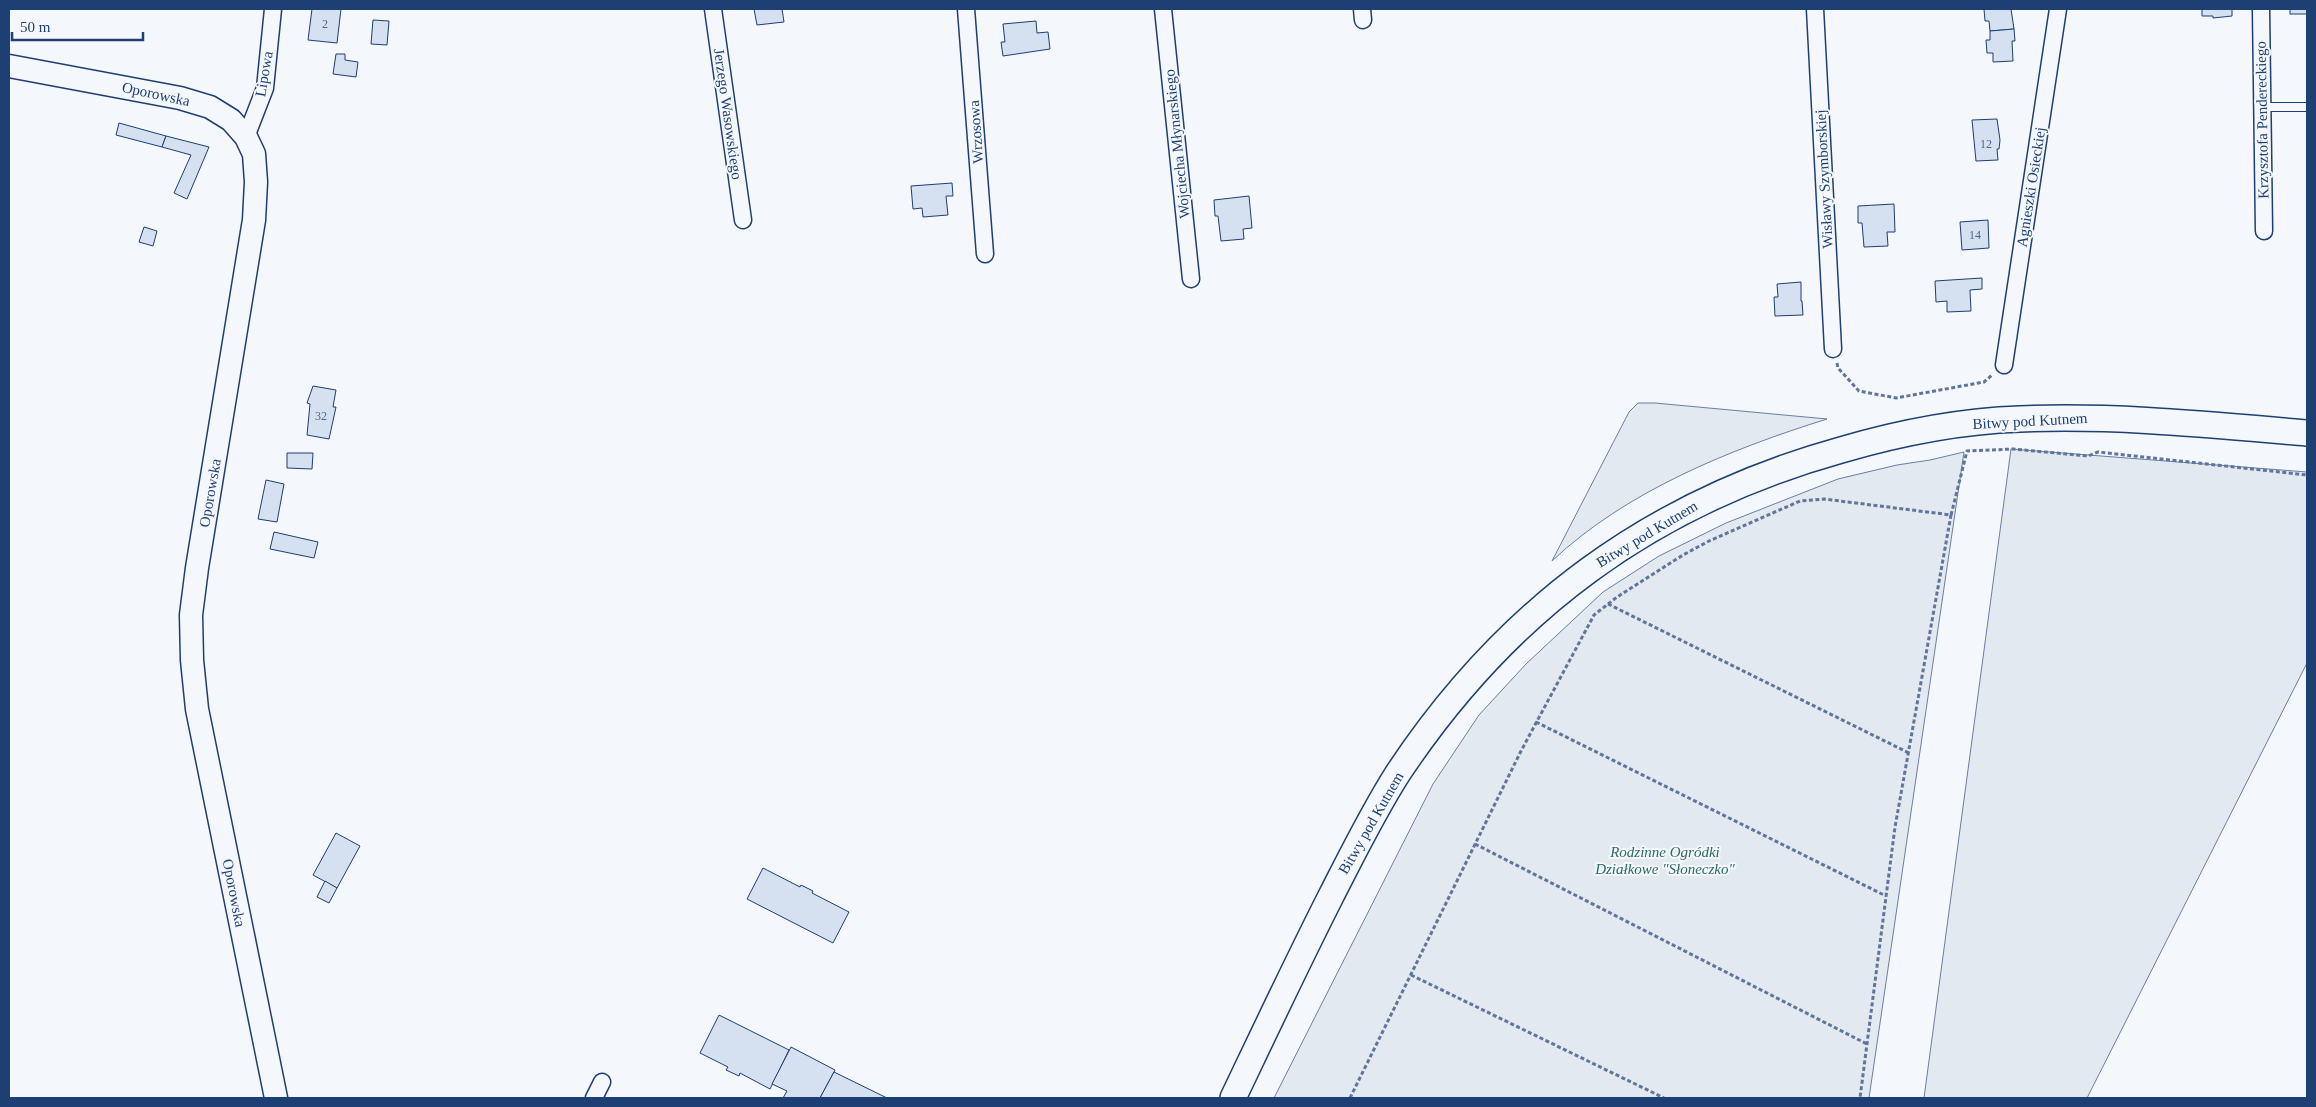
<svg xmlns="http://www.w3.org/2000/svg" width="2316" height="1107" viewBox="0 0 2316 1107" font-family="'Times New Roman',serif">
<rect width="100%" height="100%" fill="#f4f7fb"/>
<g fill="#e3e9f0" stroke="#687fa3">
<path d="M1638,403H1655L1827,419C1731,449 1626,491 1552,561L1629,412Z"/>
<path d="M2011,449L2307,472V663L2087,1098H1924Z"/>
<path d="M1964,452L1869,1098H1274L1433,784L1479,715L1526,664L1603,592L1659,556L1726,523L1838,479L1897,465L1930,460Z"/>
</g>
<g fill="#d5e0f0" stroke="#1d3f73">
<path d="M312,9H341L337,43L308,40Z"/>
<path d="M754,9H782L784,22L757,25Z"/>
<path d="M1984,9H2011L2014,29L1990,31L1989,21H1985Z"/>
<path d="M2202,9H2232V16L2213,18V16H2202Z"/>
<rect x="2290" y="9" width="17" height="5"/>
<path d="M373,20L389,21L387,45L371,44Z"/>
<path d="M1036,21L1037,33L1048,32L1050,49L1003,56L1001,42H1005L1003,24Z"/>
<path d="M2014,29L2015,41H2012L2013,61L1993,62V53H1987L1986,40H1990V31Z"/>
<path d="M336,54H345V60L358,62L356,77L333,74Z"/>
<path d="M1997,119L2000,140L1999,149H1997L1998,160L1976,161L1972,120Z"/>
<path d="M119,123L166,136L162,147L116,135Z"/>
<path d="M166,136L209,147L187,199L174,193L191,155L162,147Z"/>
<path d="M952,183L953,196H946L948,215L923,217L922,208L913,209L911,186Z"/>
<path d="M1249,196L1252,228L1243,229L1244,239L1221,241L1218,216H1215L1214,200Z"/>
<path d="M1894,204L1895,232H1887L1888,246L1864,247L1862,223H1858V206Z"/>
<path d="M1988,220L1989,248L1962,250L1960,222Z"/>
<path d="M144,227L157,231L153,246L139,242Z"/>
<path d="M1982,278V289L1970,290L1971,311L1947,312V301L1936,302L1935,281Z"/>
<path d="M1801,282V301H1802L1803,315L1775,316L1774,297H1778L1777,284Z"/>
<path d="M313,386L336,390L333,407H336L329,439L307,435L310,404L307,403Z"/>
<path d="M287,453H313L312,469L287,468Z"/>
<path d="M266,480L284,484L277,522L258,519Z"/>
<path d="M274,532L318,542L314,558L270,549Z"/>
<path d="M336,833L360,846L337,888L313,875Z"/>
<path d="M763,868L800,887L801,885L813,891L812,893L849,912L833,943L747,899Z"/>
<path d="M325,881L337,888L329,903L317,897Z"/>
<path d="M719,1015L789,1050L770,1089L740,1073L739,1076L726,1070L728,1067L700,1053Z"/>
<path d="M791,1047L835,1070L820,1098H783L787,1091L772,1084Z"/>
<path d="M834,1072L887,1098H820Z"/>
</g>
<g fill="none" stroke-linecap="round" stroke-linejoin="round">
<defs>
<path id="lane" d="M2262,107H2307"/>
<g id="street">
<path d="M713,9L743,220"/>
<path d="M966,9L985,254"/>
<path d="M1163,9L1191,279"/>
<path d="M1362,9L1363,20"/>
<path d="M1815,9L1833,349"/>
<path d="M2261,9L2264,231"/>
<path d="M246,137L265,88L273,9"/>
<path d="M2004,365L2058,9"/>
<path d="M594,1098L602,1082"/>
</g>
<path id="secondary" d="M9,66L180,98L210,107L231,120L246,137L254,154L256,182L254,220L197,568L191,615L192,660L197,709L276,1098"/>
<path id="primary" d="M1233,1098C1265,1031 1297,963 1331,896C1352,855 1373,812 1398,773C1507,609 1651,503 1841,450C1899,433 1960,421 2020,419C2116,415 2212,425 2307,433"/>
</defs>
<use href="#lane" stroke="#1d3f73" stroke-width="10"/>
<use href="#street" stroke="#1d3f73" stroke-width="19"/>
<use href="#secondary" stroke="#1d3f73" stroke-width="25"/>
<use href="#primary" stroke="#1d3f73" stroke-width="28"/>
<g stroke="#5e769c" stroke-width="3" stroke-dasharray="4 2.5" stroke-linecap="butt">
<path d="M1837,363L1838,368L1859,391L1896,398L1984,382L1992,375"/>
<path d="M1951,515L1967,451L2013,449L2088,456L2098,452L2307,475"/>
<path d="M1608,604L1909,753"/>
<path d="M1536,722L1886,896"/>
<path d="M1475,844L1867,1044"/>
<path d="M1411,975L1664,1098"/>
<path d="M1350,1098L1521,751L1594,615L1617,597L1683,555L1709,541L1800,501L1824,499L1951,515L1895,827L1860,1098"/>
</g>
<use href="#lane" stroke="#f4f7fb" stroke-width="8"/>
<use href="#street" stroke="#f4f7fb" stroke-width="16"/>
<use href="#secondary" stroke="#f4f7fb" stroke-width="22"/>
<use href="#primary" stroke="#f4f7fb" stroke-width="25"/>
</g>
<g text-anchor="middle" stroke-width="4" stroke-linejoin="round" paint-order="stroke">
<g font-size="12" fill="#4b6792">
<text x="325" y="28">2</text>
<text x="1986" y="148">12</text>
<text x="1975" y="239">14</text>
<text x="321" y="420">32</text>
</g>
<g font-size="15" fill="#1d3f73" stroke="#f4f7fb">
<text transform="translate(264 74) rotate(-80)" y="5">Lipowa</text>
<text transform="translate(156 94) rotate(12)" y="5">Oporowska</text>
<text transform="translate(728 114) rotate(82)" y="5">Jerzego Wasowskiego</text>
<text transform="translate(2262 120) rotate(-91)" y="5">Krzysztofa Pendereckiego</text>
<text transform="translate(976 132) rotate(-94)" y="5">Wrzosowa</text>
<text transform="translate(1177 144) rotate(-96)" y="5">Wojciecha Młynarskiego</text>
<text transform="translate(1824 179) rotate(-93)" y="5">Wisławy Szymborskiej</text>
<text transform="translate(2031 187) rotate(-81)" y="5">Agnieszki Osieckiej</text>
<text transform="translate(2030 421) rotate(-3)" y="5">Bitwy pod Kutnem</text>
<text transform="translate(210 493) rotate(-80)" y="5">Oporowska</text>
<text transform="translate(1647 534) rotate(-31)" y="5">Bitwy pod Kutnem</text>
<text transform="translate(1371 823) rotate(-60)" y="5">Bitwy pod Kutnem</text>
<text transform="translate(234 893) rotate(79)" y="5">Oporowska</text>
</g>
<g font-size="15" font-style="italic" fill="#2c6c60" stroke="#f4f7fb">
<text x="1665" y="857">Rodzinne Ogródki<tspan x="1665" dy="17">Działkowe "Słoneczko"</tspan></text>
</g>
</g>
<rect width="2316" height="1107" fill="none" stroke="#1d3f73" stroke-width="20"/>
<path d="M12 32v8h131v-8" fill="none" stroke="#1d3f73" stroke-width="2.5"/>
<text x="20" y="32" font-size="15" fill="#1d3f73" stroke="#f4f7fb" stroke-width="4" paint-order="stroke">50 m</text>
</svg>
